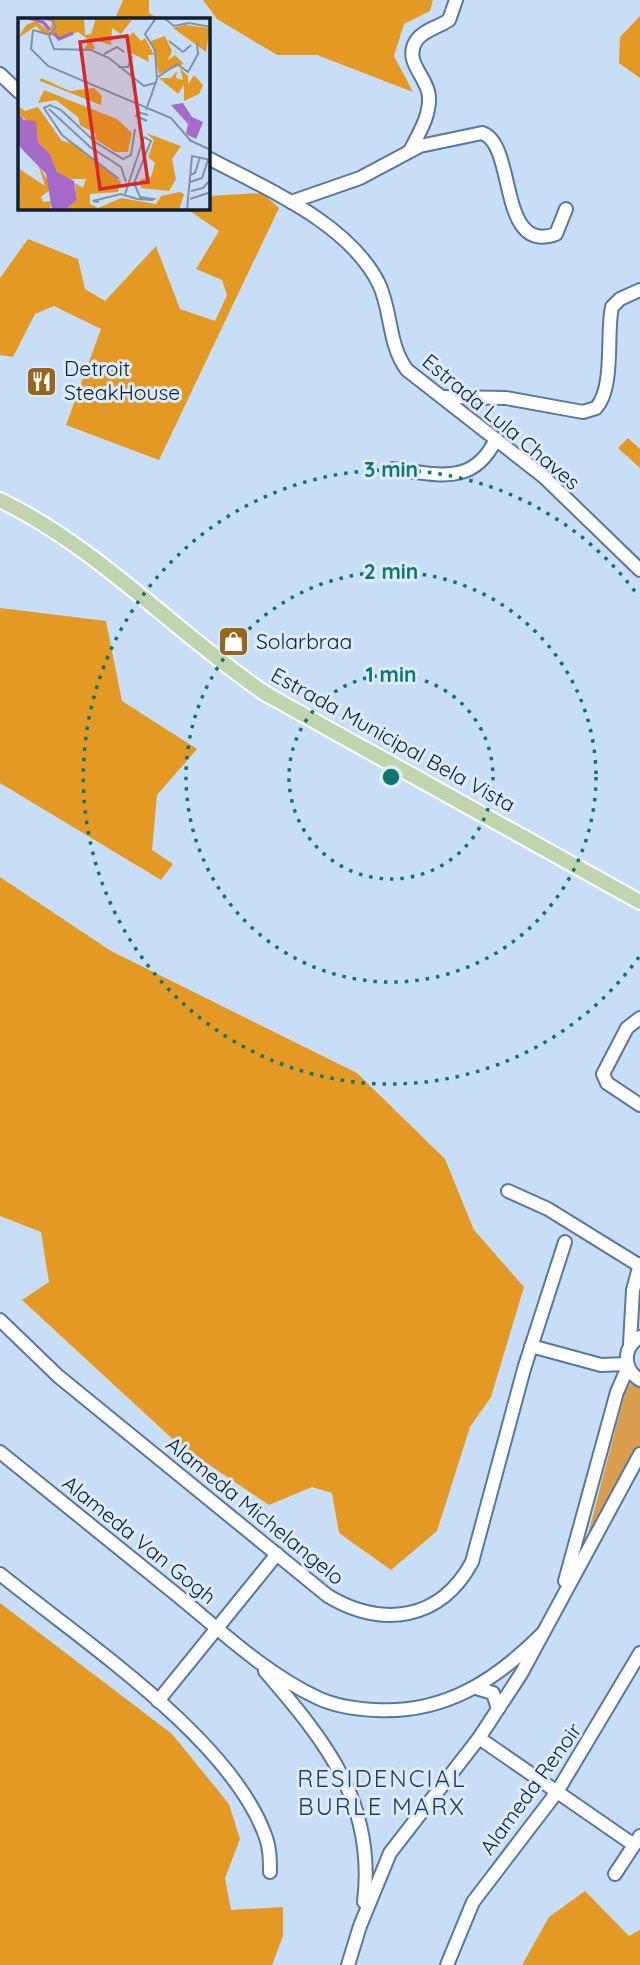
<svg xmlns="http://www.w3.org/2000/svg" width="640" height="1965" viewBox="0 0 640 1965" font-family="Quicksand,sans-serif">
<rect width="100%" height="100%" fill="#c8def7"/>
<path fill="#da9e4f" d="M631,1383L640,1388V1446L592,1535L588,1534L626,1389Z"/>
<g fill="#e49925">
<path d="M123,0H149V13L159,19H115Z"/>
<path d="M203,0H433L430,11L404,24L394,56L413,92L317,55H277L217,19Z"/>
<path d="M640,16V78L619,63L620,37Z"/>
<path d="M262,193L279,208L159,460L66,425L101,329L54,306L35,314L13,357L0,355V278L28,239L78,259L85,289L105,301L156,246L180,309L215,321L227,295L222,280L196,269L219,231L190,211L208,208V196Z"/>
<path d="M628,438L640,449V468L618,448Z"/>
<path d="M0,608L106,621L122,701L197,749L157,795L152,850L173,864L161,880L0,783Z"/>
<path d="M0,877L111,951L357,1073L445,1159L474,1230L524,1287L491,1397L470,1427L437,1531L391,1570L339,1533L332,1493L312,1487L269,1505L178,1444L22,1300L49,1282L41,1232L0,1216Z"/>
<path d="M0,1603L172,1734L229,1804L240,1839L225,1878L231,1910L283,1907V1936L272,1965H0Z"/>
<path d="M585,1891L629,1936L640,1930V1965H522L549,1917Z"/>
</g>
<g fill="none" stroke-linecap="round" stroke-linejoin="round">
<defs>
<g id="minor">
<path d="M0,74L19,92"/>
<path d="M411,149C419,133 430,116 429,97C428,77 403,62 416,41C423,30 439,27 449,20L456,0"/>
<path d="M208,158C265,188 349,223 379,284C392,312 388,345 407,370L544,477L640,570"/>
<path d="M291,202L360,178L420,146L482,133C517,144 497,255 556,234L566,209"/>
<path d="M443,397L506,398L583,412L596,408C615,387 606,333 612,307L620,299L640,290"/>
<path d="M393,469C438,474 473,487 496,439"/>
<path d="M640,1018L627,1028L603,1074L607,1083L640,1105"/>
<path d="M508,1191L548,1209L640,1266"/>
<path d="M0,1320L58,1376L328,1596C382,1628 440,1621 472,1562L524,1369L565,1242"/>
<path d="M640,1337C622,1348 623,1369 640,1380"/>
<path d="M630,1344L633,1290L640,1264"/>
<path d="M531,1346L601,1365L627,1364"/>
<path d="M0,1452C59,1500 118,1548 177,1595C221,1631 266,1674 318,1698C335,1706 356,1709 375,1710C444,1714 495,1681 542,1634"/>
<path d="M0,1574C80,1639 230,1738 265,1835C270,1847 270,1860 270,1872"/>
<path d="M565,1581L617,1392L628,1367"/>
<path d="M265,1671C326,1742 376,1803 364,1902"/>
<path d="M476,1688L493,1693L498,1709"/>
<path d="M158,1701L277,1554"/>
<path d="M479,1738L634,1845"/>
<path d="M615,1874L640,1836"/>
<path d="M348,1965L360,1926L390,1853L479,1738L521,1674L640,1454"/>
<path d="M447,1965L473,1902L557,1792L640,1653"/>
</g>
<path id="major" d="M0,500C99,548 176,633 266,694L640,902"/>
</defs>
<use href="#minor" stroke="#58789d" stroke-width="16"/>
<use href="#major" stroke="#fff" stroke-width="18"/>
<use href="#minor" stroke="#fff" stroke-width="12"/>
<use href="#major" stroke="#c0d5af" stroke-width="14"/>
</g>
<g fill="none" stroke="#0f766e" stroke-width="3.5" stroke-dasharray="3.5 7">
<circle cx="391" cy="777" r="102"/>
<circle cx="391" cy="777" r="205"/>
<path d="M639 957A307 307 0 1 1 639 597"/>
</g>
<defs>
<symbol id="restaurant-square" viewBox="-11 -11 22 22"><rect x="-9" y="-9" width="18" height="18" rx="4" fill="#98661a" stroke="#dceafb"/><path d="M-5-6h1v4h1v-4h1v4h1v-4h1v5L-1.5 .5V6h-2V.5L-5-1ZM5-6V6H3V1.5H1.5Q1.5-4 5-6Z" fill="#fff"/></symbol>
<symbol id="shop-square" viewBox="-11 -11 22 22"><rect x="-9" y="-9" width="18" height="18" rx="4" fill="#98661a" stroke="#dceafb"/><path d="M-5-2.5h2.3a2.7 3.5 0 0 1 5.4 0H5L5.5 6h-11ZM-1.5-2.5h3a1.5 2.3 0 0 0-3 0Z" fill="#fff"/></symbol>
</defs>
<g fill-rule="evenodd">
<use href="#restaurant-square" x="24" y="364" width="35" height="35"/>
<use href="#shop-square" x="216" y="624" width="35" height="35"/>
</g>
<g text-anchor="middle" stroke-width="6" stroke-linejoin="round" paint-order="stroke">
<g font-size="21" fill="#12202f" stroke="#dceafb" text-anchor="start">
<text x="64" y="376">Detroit<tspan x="64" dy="24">SteakHouse</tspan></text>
<text x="256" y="649">Solarbraa</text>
</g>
<g font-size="21" fill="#12202f" stroke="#dceafb">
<text transform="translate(501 422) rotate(40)" y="7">Estrada Lula Chaves</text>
<text transform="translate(393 740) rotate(29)" y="7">Estrada Municipal Bela Vista</text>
<text transform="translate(255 1511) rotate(39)" y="7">Alameda Michelangelo</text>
<text transform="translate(139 1540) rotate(39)" y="7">Alameda Van Gogh</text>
<text transform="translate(531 1789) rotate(-54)" y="7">Alameda Renoir</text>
</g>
<g font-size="24" letter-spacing="2" fill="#203f60" stroke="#dceafb">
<text x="382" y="1787">RESIDENCIAL<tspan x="382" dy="28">BURLE MARX</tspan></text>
</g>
</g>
<g transform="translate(18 18)">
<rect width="192" height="192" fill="#c8def7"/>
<path d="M22,0H66L67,17L73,16L78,0L114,2L103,16L94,10L93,27L73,21L77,31L66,32L71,22L60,14L43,20L24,14L18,8L0,20L8,7L18,3L32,14L34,4ZM167,7L192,10L188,34L155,10ZM115,14L123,23L127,20L136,37H130L131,44L111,34L108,21ZM147,18L154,33L150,42L157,37L166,46L141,56L133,23ZM162,50L170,58V66L176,57L185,67L181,76L166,83V67L160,76L141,60H153L159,53L158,60L165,62ZM23,60L52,73L76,70L84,78L83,87L22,63ZM26,72L99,101L114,115L110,134H97L77,121L78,116L62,107L60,99L38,82L20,85ZM0,88L7,93L20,89L44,123L54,125L103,164L100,174L72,176V186L80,190L103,180L138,186L143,178L162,174L166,176L161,192H47L59,182L57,165L65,170L68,161H49L39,154L32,136L20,124L19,113L0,95ZM128,115L163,128L154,141L158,161L151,173L123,170L122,162L133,159L137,145L130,139L136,122ZM20,146L34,170L23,179L25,184L33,183L32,192H2L0,150L27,168Z" fill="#e49925"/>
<path d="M165,85L174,99L185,104L178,121L168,116L170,106L153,87ZM0,95L6,102L18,103L20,124L32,136L39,154L56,163L59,182L47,192H34L28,156L0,127Z" fill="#a66bc8"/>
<path fill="none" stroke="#a66bc8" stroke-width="3.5" d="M11,0L25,4L32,12M36,15L41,21L55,15"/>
<path fill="none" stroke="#7f92a7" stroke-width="2" d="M146,0L156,8L171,5L193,9M15,12L13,31L30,48L153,100L173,123M15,12L32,17L38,9L33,0M31,18L36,31L73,32L91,40L126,68L137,65M151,23L165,34L173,27M86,36L99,29L106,34M100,49H110L114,38M140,59L159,46L170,54L180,36L179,25M31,91L72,129L103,149L108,164M128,92L139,61L137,32L127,16L138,0M129,103L118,98L120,94L130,97M171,122L193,132M172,157L177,155L182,139M101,161L44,117L26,90L32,87L43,92L77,124L105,141L113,137L117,111M172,164L184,160L190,142M116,165L133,123L126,119M173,173L185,170L193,161M107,176L126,119M172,181L193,174M81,184L75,183L103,176L119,181L134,182L136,181L122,179L116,165M169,192L174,138L193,142"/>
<path fill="#d62828" fill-opacity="0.15" stroke="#d62828" stroke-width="3.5" d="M109,18L130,164L82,171L62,24Z"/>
<rect width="192" height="192" fill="none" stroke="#12202f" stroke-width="3.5"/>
</g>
<circle cx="391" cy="777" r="10" fill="#0f766e" stroke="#dceafb" stroke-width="3.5"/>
<g font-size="21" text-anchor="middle" font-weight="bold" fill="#0f766e" stroke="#dceafb" stroke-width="6" stroke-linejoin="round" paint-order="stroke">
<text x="391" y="477">3 min</text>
<text x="391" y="579">2 min</text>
<text x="391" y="682">1 min</text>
</g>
</svg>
